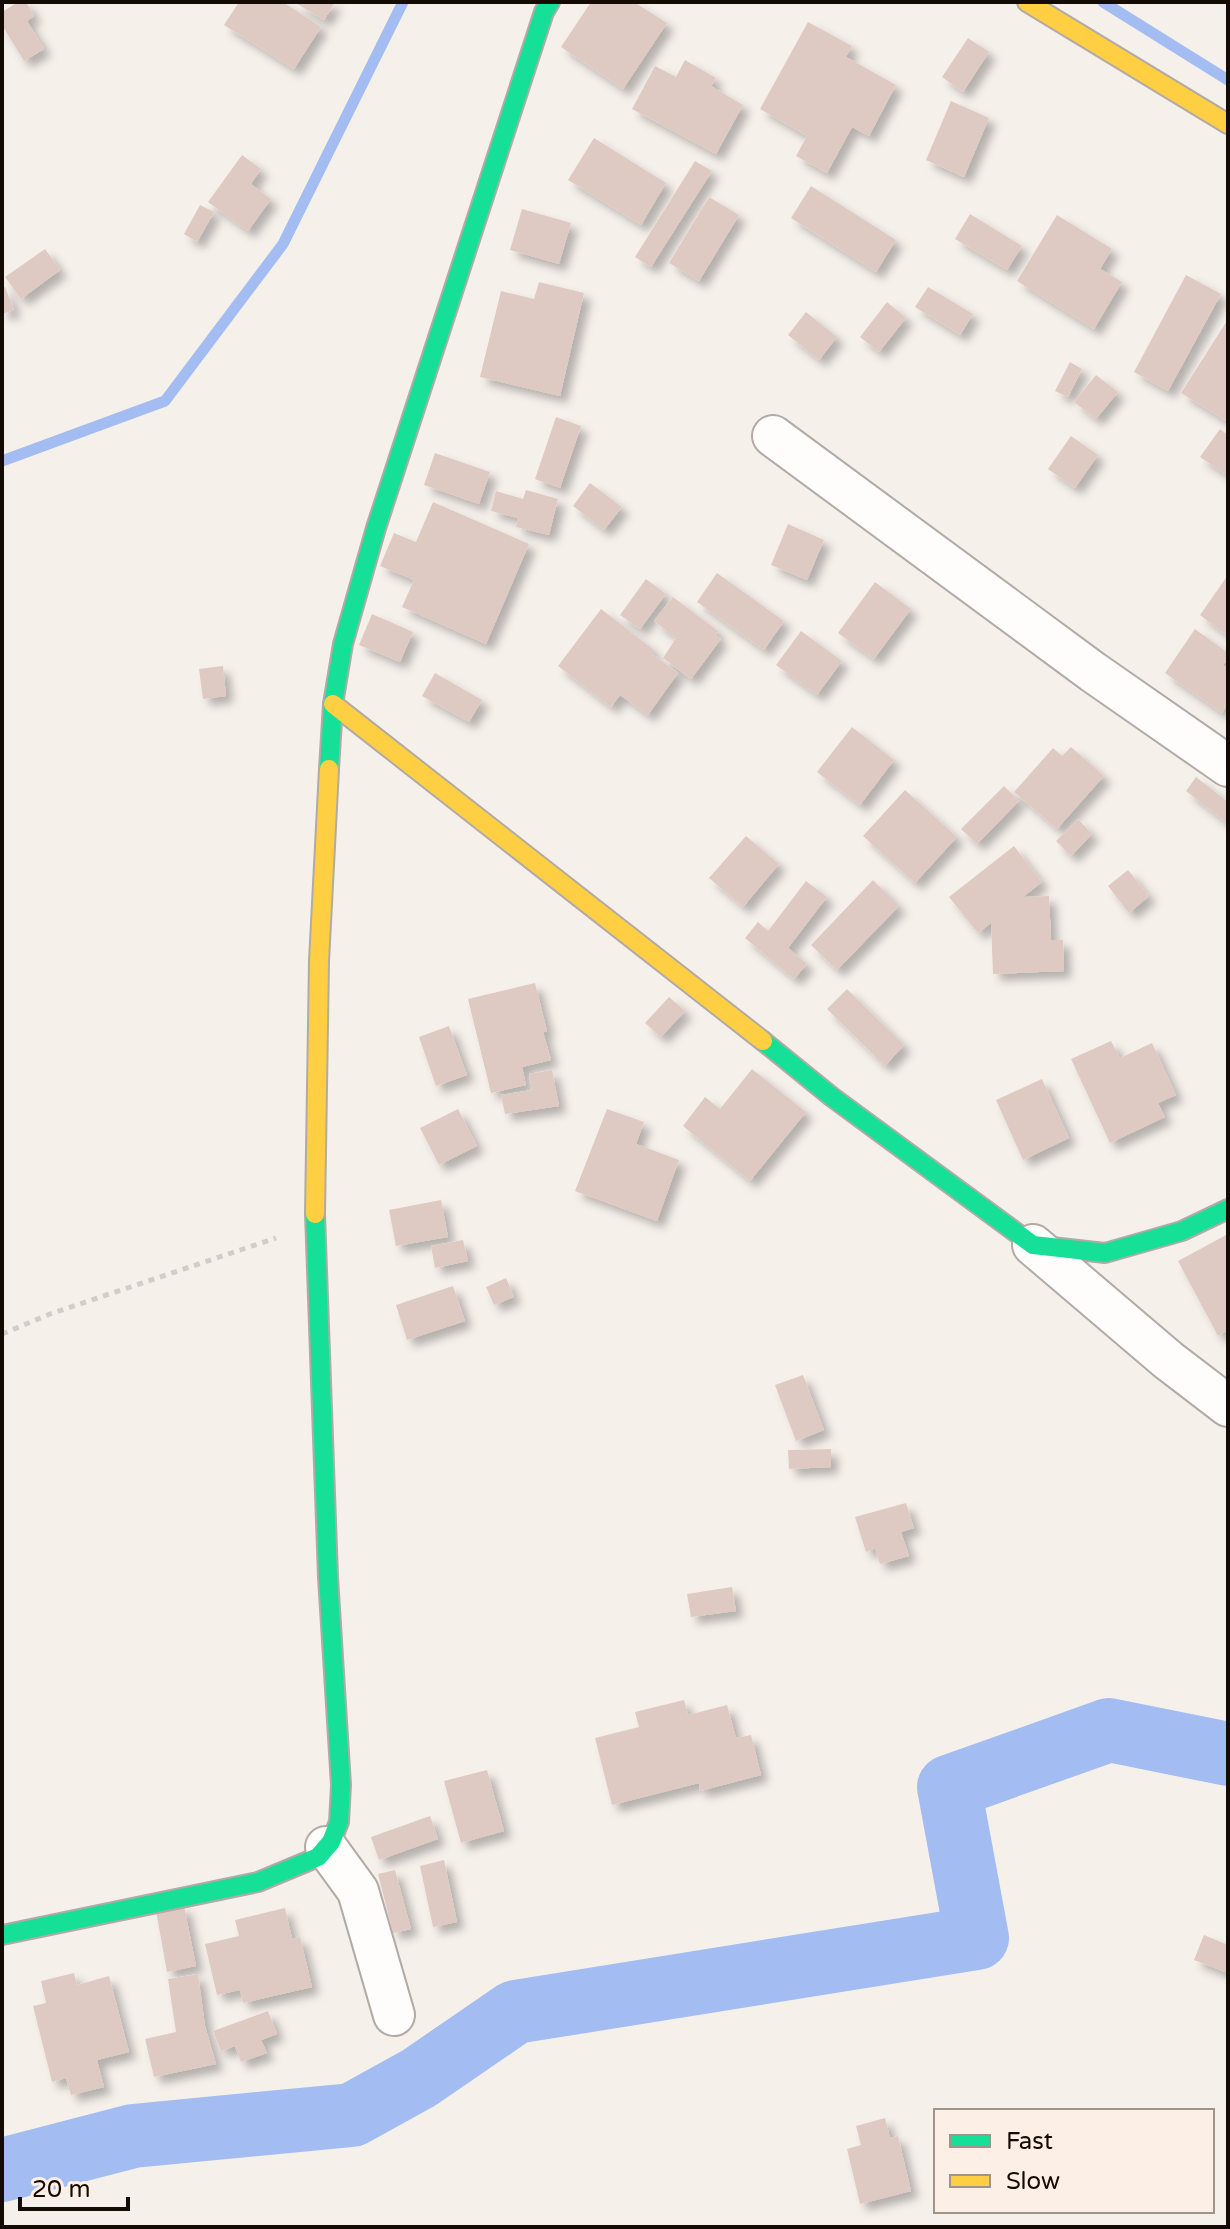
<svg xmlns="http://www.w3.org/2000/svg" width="1230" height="2229" viewBox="0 0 1230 2229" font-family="'Varela Round',sans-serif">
<defs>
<filter id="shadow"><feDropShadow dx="7" dy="7" stdDeviation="4" flood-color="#0004"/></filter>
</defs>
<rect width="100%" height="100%" fill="#f6f0eb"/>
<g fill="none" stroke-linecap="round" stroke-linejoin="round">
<g stroke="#a3bcf2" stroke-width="11">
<path d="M1103,2L1228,80"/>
<path d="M2,461L165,401L283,244L403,2"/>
</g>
<path stroke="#a3bcf2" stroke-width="64" d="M2,2170L133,2136L352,2115L419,2078L515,2012L977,1938L949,1787L1109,1730L1228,1754"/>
</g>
<g fill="#dfcac3" filter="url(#shadow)">
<path d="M18,2H26L34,16L27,21L44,49L24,61L2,25V12Z"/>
<path d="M239,2H283L321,27L294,69L224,25Z"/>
<path d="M294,2H335L324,20Z"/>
<path d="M591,2H634L667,23L623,89L561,47Z"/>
<path d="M808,22L852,46L846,57L896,85L869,136L852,127L827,173L796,156L807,136L760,109Z"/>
<path d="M968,38L989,52L963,92L942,77Z"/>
<path d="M685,60L716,78L711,86L743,105L716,154L632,109L655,66L676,77Z"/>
<path d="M951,101L989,118L964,177L926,160Z"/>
<path d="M594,138L666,183L641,225L568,180Z"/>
<path d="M242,155L261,169L251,184L271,199L248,231L208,202Z"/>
<path d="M695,161L712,171L651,267L635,257Z"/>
<path d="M811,186L896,240L876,272L791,218Z"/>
<path d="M709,197L739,215L699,281L669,263Z"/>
<path d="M200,205L214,212L197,242L184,234Z"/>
<path d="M522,209L571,223L559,264L510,250Z"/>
<path d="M970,214L1022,246L1007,270L955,239Z"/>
<path d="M1057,215L1112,249L1100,269L1122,282L1094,329L1017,281Z"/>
<path d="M45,249L60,270L21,299L5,277Z"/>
<path d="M1186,275L1221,294L1168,391L1134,372Z"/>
<path d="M539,282L584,293L560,396L480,377L501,291L534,299Z"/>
<path d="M5,287L14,310L2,314V288Z"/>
<path d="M928,287L973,314L960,335L915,307Z"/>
<path d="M887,302L906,318L879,352L860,337Z"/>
<path d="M806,312L837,337L819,360L788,335Z"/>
<path d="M1228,319V422L1181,393Z"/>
<path d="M1070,362L1082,369L1068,397L1055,391Z"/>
<path d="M1096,375L1118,392L1096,419L1074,402Z"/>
<path d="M556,417L581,426L560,488L535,479Z"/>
<path d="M1220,429L1228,435V476L1200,457Z"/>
<path d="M1071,436L1098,455L1075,488L1048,469Z"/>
<path d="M435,453L490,472L479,504L424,485Z"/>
<path d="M590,483L622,507L604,530L573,506Z"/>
<path d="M526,490L558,499L549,535L516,527L518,518L491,511L496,491L523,499Z"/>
<path d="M433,502L529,544L486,644L402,607L414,580L380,566L394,533L416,542Z"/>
<path d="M788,524L824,540L807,580L771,565Z"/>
<path d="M717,573L784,621L764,650L697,602Z"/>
<path d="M1228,575V636L1200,615Z"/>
<path d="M646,579L666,594L640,629L620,615Z"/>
<path d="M875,582L911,609L874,659L838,633Z"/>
<path d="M673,597L718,631L715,635L721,639L691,679L663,658L676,638L654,621Z"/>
<path d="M601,609L654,650L651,653L678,673L648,715L620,695L611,707L558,666Z"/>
<path d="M372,614L413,632L400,662L359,645Z"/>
<path d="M1195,629L1228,653V659L1223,665L1228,669V704L1222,713L1165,673Z"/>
<path d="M801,631L842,661L817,695L776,665Z"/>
<path d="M223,666L226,696L203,699L199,669Z"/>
<path d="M435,673L482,700L469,722L422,696Z"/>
<path d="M852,727L894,760L860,805L817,772Z"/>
<path d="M1071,747L1104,776L1057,829L1014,792L1053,748L1062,756Z"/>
<path d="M1196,777L1228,802V824L1186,791Z"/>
<path d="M1004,786L1019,801L977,844L961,829Z"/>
<path d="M905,790L957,837L915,883L863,836Z"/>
<path d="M1078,819L1092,834L1071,856L1056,841Z"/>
<path d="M746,836L779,864L743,907L709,878Z"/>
<path d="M1014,846L1042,882L1023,897L1049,896L1051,940H1063L1064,971L993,974L991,923L978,933L949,897Z"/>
<path d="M1128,870L1149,896L1129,913L1108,886Z"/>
<path d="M873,880L899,906L837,970L811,945Z"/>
<path d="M806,881L827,897L788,948L807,964L794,979L745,938L758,922L768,931Z"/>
<path d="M535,983L547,1031L543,1032L551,1060L522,1067L526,1085L491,1093L468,999Z"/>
<path d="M847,989L904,1045L885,1066L827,1009Z"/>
<path d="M669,997L685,1011L661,1037L645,1023Z"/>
<path d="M449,1026L467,1075L436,1086L419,1037Z"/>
<path d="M1111,1041L1120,1058L1152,1043L1176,1095L1158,1103L1165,1117L1110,1143L1071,1059Z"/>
<path d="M752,1069L806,1112L750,1181L683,1126L705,1097L720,1109Z"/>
<path d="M552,1070L559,1106L505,1114L501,1095L532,1090L529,1074Z"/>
<path d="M1042,1079L1069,1138L1023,1160L996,1100Z"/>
<path d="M458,1109L477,1146L439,1165L420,1128Z"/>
<path d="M607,1109L644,1122L636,1144L679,1160L657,1221L575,1191Z"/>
<path d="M441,1200L448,1237L396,1246L389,1210Z"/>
<path d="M1228,1234V1330L1218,1336L1178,1261Z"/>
<path d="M463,1240L468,1261L435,1268L431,1246Z"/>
<path d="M506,1278L514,1297L494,1305L486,1287Z"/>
<path d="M453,1286L465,1321L407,1340L396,1305Z"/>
<path d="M803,1375L824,1430L796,1441L775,1385Z"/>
<path d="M831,1449V1467L789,1469L788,1450Z"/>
<path d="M906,1503L914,1528L901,1532L909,1556L880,1564L875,1548L866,1552L855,1517Z"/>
<path d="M732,1587L736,1611L691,1617L687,1594Z"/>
<path d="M684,1700L688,1715L727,1705L736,1738L751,1735L761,1775L700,1791L699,1783L612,1805L595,1738L639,1727L635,1712Z"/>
<path d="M487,1770L504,1831L461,1843L444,1781Z"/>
<path d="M430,1816L438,1839L379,1860L371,1837Z"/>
<path d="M444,1860L457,1922L433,1927L420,1866Z"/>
<path d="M395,1870L411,1929L393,1933L378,1874Z"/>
<path d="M184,1906L196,1966L167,1972L156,1911Z"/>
<path d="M285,1908L292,1939L300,1937L312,1987L243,2003L240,1990L217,1995L205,1944L239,1936L235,1920Z"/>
<path d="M1204,1935L1228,1945V1973L1194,1960Z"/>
<path d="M74,1973L77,1985L109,1976L129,2052L97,2060L104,2087L71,2095L66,2078L52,2082L33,2006L46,2003L41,1981Z"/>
<path d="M198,1974L205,2026L216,2064L154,2077L145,2039L176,2032L168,1979Z"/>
<path d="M268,2011L277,2034L261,2040L267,2053L241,2062L235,2046L221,2051L213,2031Z"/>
<path d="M885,2118L890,2138L898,2136L911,2191L860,2204L847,2149L861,2145L856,2126Z"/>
</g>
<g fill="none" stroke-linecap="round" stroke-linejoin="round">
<defs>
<g id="street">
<path d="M773,436L1093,672L1228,766"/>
<path d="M1033,1245L1168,1360L1228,1406"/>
<path d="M326,1847L358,1891L394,2015"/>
</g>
<g id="fast">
<path d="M329,769L333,704L343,644L376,528L544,12L550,2"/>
<path d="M763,1041L832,1097L1033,1245L1105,1253L1182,1231L1228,1209"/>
<path d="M2,1935L258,1882L318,1857L331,1842L339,1822L341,1785L328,1577L315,1214"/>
</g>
<g id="slow">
<path d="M1027,2L1228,124"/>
<path d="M333,704L763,1041"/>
<path d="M315,1214L319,961L329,769"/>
</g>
</defs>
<use href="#street" stroke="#b2aaa5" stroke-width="44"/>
<use href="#fast" stroke="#b2aaa5" stroke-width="22"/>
<use href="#slow" stroke="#b2aaa5" stroke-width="22"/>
<path stroke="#d0cdcc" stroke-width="5" stroke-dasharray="6 6" stroke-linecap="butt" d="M2,1334L50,1314L276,1238"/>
<use href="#street" stroke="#fefdfc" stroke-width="40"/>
<use href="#fast" stroke="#16e098" stroke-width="18"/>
<use href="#slow" stroke="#ffcf43" stroke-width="18"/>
</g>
<rect width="1230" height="2229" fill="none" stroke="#150b05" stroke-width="8"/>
<rect x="934" y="2109" width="280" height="104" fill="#fbefe6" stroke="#9f948c" stroke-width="2"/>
<rect x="950" y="2135" width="40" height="12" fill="#16e098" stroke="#9f948c" stroke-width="2"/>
<text x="1006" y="2149" font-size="24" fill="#150b05">Fast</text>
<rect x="950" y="2175" width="40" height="12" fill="#ffcf43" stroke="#9f948c" stroke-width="2"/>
<text x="1006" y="2189" font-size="24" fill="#150b05">Slow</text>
<path d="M20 2197v12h108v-12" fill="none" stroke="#150b05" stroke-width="4"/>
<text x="32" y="2197" font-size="24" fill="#150b05" stroke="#fbefe6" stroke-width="6" paint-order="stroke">20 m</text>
</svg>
